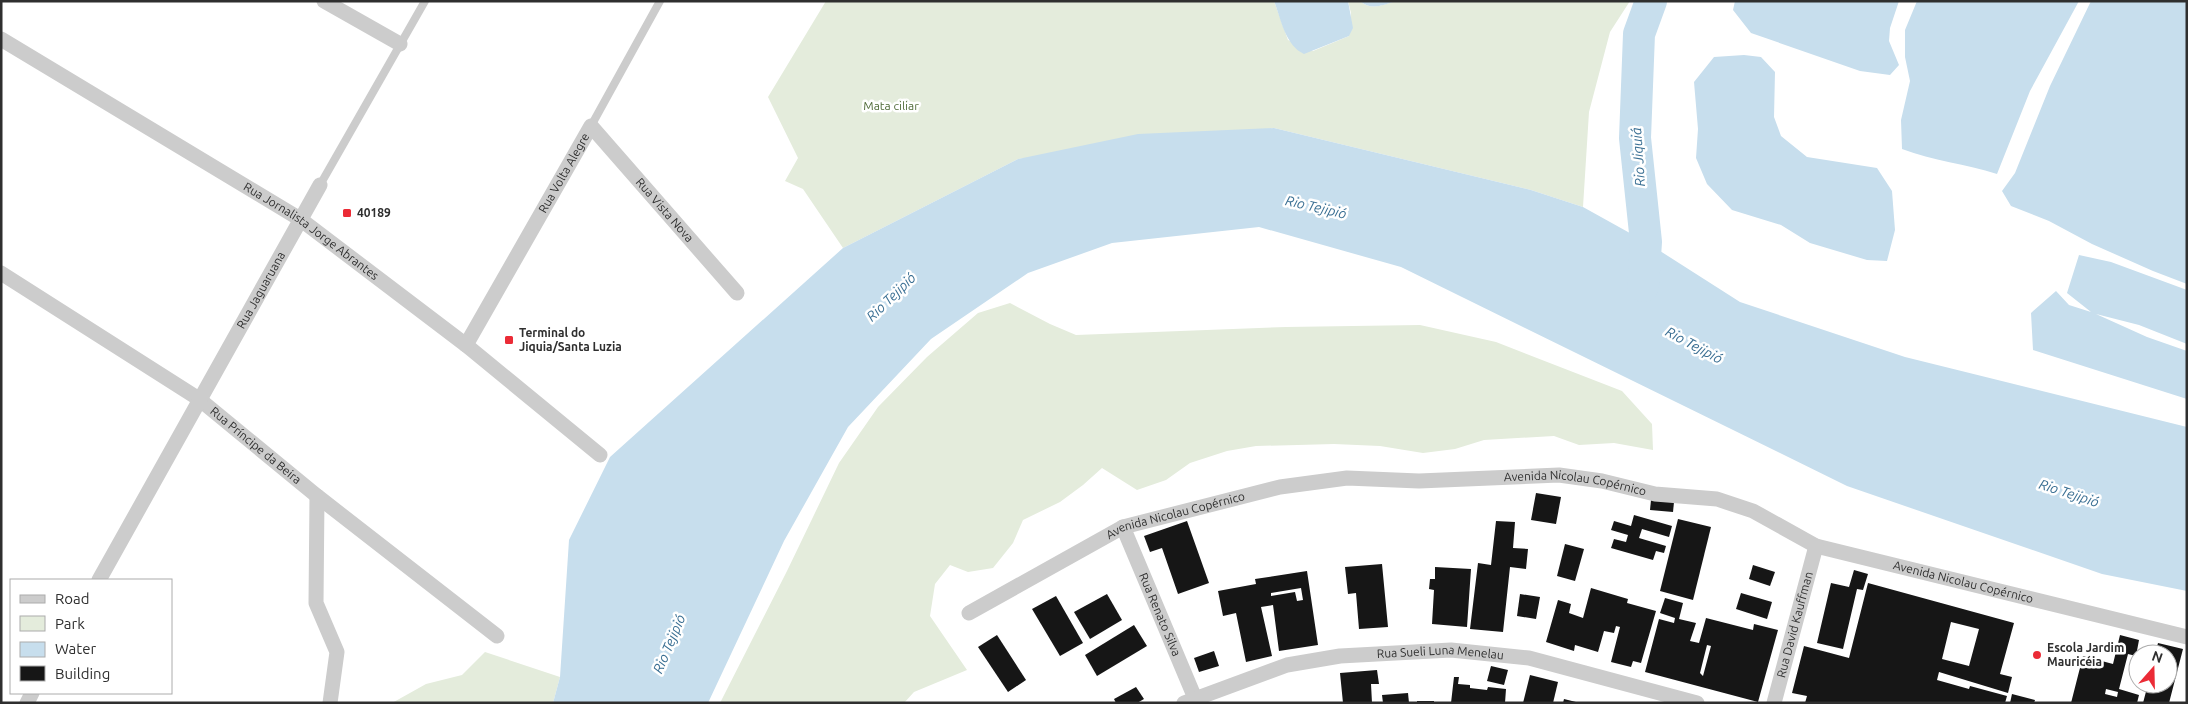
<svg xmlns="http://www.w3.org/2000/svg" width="2188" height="704" viewBox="0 0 2188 704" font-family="Ubuntu,sans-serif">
<rect width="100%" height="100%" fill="#fff"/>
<g fill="#e4ecdc">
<path d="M826,1H1274L1288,40L1313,51L1349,36L1351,13L1348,1H1360C1371,11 1382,5 1396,1H1630L1610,32L1589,112L1583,207L1531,190L1274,128L1018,159L843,248L803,189L785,181L798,158L768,97Z"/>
<path d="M1010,303L1050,324L1076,335L1286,327L1420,325L1496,342L1622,391L1652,424L1653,450L1614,443L1579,445L1554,436L1484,440L1455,449L1423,453L1380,446L1334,444L1256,446L1227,451L1190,463L1166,480L1137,490L1102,468L1083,485L1060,502L1023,520L1013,543L993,568L968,572L950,565L935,584L930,616L967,670L914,692L904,703H720L787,571L839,463L878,407L927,357L978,313Z"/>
<path d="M485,652L560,677L553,703H392L426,684L462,675Z"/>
</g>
<g fill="#c7deed">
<path d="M1274,1H1348L1353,28L1349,36L1304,54C1285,45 1281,19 1274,1Z"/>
<path d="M1360,1H1396C1383,5 1371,11 1360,1Z"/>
<path d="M1735,1H1899L1890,28L1889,41L1899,65L1890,75L1860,71L1751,33L1733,10Z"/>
<path d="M1917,1H2079L2030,91L1997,174C1966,164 1933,161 1902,149L1901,120L1910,81L1905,57V30Z"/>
<path d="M2091,1H2187V284L2153,271L2092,244L2049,221L2011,206L2002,191L2015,173L2050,86Z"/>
<path d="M1744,55L1761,57L1775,72L1774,117L1781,136L1807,157L1877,168L1892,191L1895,230L1887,261L1867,260L1810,243L1781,225L1732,210L1707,184L1696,158L1698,129L1694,82L1714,57Z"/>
<path d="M1274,128L1531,190L1583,207L1646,242L1740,302L1905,357L2187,427V591L2102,574L1847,486L1401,267L1259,227L1112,243L1028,273L931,339L848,427L784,541L708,703H553L560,677L569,540L610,457L843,248L1018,159L1138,134Z"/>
<path d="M2079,255L2111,262L2187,290V344L2139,325L2096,314L2147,337L2187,351V399L2033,350L2031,313L2056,291L2069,305L2091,312L2067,293Z"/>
</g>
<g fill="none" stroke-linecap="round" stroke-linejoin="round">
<path stroke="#c7deed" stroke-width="32" d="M1643,286L1646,242L1635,138L1639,34L1651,1"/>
</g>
<g fill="#161616" fill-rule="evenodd">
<path d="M1536,493L1561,497L1556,524L1531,520Z"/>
<path d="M1651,500L1674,502L1673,512L1650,510Z"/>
<path d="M1634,515L1672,526L1669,537L1642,529L1639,538L1666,546L1664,553L1656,551L1653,560L1611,548L1614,539L1626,542L1628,535L1611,530L1614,521L1631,526Z"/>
<path d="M1678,519L1711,527L1693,600L1660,591Z"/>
<path d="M1187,521L1209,583L1178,594L1162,548L1150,552L1144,536Z"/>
<path d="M1496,521L1515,522L1513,548L1528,549L1526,569L1510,567L1503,632L1470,629L1478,563L1491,565Z"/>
<path d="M1565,544L1584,549L1575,581L1557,576Z"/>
<path d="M1382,564L1388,627L1359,629L1356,593L1348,594L1345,567Z"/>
<path d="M1753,565L1775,572L1770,586L1749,579Z"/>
<path d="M1435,567L1471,569L1467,627L1432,624L1434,590L1429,589L1430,579H1435Z"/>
<path d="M1854,570L1868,574L1863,590L1857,589L1843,649L1817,643L1831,583L1849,587Z"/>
<path d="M1307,571L1318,645L1279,651L1273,605L1261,607L1272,656L1246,662L1236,613L1223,616L1218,591L1256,584L1255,579ZM1301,588L1303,600L1297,601L1295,592L1271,596V593Z"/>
<path d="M1868,583L2014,623L2000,674L2012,677L2008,693L1939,672L1937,680L1969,689L1970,686L2007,696L2005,703H1805L1807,696L1792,693L1804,646L1849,658ZM1951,622L1979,629L1969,666L1942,659Z"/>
<path d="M1591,588L1628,599L1627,603L1656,611L1641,663L1633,661L1631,667L1611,662L1620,627L1616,626L1614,633L1604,631L1598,652L1575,645L1574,651L1546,642L1558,600L1571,604L1569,613L1583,618Z"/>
<path d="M1741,593L1772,602L1767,619L1736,609Z"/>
<path d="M1107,594L1122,620L1090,639L1074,612Z"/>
<path d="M1520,594L1540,597L1536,619L1517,616Z"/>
<path d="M1056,596L1083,643L1060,656L1032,609Z"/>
<path d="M1665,598L1683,603L1679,619L1696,623L1690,641L1699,643L1706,618L1753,630L1754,624L1778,630L1758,702L1645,672L1659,619L1674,623L1675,618L1660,613ZM1707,645L1711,646L1703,676L1700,673Z"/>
<path d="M1134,625L1147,646L1097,676L1085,655Z"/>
<path d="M997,635L1026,680L1008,692L978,647Z"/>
<path d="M2120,635L2139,640L2136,656L2128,654L2119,689L2139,695L2137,703H2071L2083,656L2113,664ZM2106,689L2118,692L2117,697L2105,694Z"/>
<path d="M2158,643L2183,649L2169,703H2143L2148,684H2168V654H2155Z"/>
<path d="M1214,651L1219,666L1199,672L1194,658Z"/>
<path d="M1491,666L1508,670L1504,685L1487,681Z"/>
<path d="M1377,670L1379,684H1371L1372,703H1343L1340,673Z"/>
<path d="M1530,675L1558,682L1553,703H1523Z"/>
<path d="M1454,677H1459L1458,684L1470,685V688L1487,690L1488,687L1506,689L1505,703H1451Z"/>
<path d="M1136,687L1144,699L1137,703H1116L1114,699Z"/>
<path d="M1408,693L1409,703H1383L1382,695Z"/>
<path d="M2012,694L2035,700L2034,703H2010Z"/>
<path d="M1564,699L1576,702V703H1563Z"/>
<rect x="1417" y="701" width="17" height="2"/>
</g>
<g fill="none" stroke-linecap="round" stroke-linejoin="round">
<g stroke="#ccc" stroke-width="8">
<path d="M591,126L660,1"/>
<path d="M320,185L425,1"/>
</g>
<g stroke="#ccc" stroke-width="15">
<path d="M324,1L400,44"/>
<path id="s1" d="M1,39L300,219L466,345L600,455"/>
<path id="s2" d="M1,273L199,399L317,496L497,636"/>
<path id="s3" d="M466,345L591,126L737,293"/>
<path d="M317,496L316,603L337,652L330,703"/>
<path id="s4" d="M1123,527L1197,703"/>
<path id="s5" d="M99,580L320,185"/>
<path id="s6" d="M969,613L1123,527L1280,487L1347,478L1419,481L1559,475L1602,481L1655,494L1717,499L1753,511L1816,546L2187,637"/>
<path d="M27,703L32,693"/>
<path id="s7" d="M1184,703L1287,665L1340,656L1451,650L1529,658L1697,703"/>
<path id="s8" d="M1774,703L1816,546"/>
</g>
</g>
<g fill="#eb2b36" stroke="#fff" stroke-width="2">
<rect x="342" y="208" width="10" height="10" rx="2.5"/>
<rect x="504" y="335" width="10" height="10" rx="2.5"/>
<circle cx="2037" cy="655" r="5"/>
</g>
<g text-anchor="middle" stroke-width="5" stroke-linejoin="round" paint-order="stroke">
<g font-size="12" fill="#516c3a" stroke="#fff">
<text x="891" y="110">Mata ciliar</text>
</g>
<g font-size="12" fill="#2f2f2f" stroke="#fff">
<text dy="4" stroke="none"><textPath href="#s3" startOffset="198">Rua Volta Alegre</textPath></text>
<text dy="4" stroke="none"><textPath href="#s3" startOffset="364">Rua Vista Nova</textPath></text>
<text dy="4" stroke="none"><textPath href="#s1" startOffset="365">Rua Jornalista Jorge Abrantes</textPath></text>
<text dy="4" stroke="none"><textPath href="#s5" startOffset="332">Rua Jaguaruana</textPath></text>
<text dy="4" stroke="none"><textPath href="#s2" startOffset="308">Rua Príncipe da Beira</textPath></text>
<text dy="4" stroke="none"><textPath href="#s6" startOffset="635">Avenida Nicolau Copérnico</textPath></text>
<text dy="4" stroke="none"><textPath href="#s6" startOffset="230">Avenida Nicolau Copérnico</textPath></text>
<text dy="4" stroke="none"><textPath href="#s6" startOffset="1040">Avenida Nicolau Copérnico</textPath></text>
<text dy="4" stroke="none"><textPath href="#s4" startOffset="95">Rua Renato Silva</textPath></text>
<text dy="4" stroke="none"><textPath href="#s8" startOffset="81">Rua David Kauffman</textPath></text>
<text dy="4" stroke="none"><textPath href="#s7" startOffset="264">Rua Sueli Luna Menelau</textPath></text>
</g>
<g font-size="12" font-weight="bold" fill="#2f2f2f" stroke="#fff" text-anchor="start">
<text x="357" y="217">40189</text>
<text x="519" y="337">Terminal do<tspan x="519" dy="14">Jiquia/Santa Luzia</tspan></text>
<text x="2047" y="652">Escola Jardim<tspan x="2047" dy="14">Mauricéia</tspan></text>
</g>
<g font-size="14" font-style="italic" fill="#3a6f93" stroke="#fff">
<text transform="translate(1638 157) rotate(-94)" y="5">Rio Jiquiá</text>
<text transform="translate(1316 207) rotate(13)" y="5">Rio Tejipió</text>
<text transform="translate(891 297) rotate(-44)" y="5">Rio Tejipió</text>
<text transform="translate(1694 345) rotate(28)" y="5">Rio Tejipió</text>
<text transform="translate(2069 493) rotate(18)" y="5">Rio Tejipió</text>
<text transform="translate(669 644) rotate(-67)" y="5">Rio Tejipió</text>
</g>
</g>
<rect width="2188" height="704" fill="none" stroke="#2f2f2f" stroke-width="5"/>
<rect x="10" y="579" width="162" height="115" fill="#ffffff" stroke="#acacac"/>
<rect x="20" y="595" width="25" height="8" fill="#cccccc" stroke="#acacac"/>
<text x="55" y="604" font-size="15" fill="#2f2f2f">Road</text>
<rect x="20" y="616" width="25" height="15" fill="#e4ecdc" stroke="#acacac"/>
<text x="55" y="629" font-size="15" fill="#2f2f2f">Park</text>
<rect x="20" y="642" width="25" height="15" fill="#c7deed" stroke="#acacac"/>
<text x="55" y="654" font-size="15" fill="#2f2f2f">Water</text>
<rect x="20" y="666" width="25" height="15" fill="#161616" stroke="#acacac"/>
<text x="55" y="679" font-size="15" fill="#2f2f2f">Building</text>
<g transform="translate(2153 669) rotate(20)"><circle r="24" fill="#ffffff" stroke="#acacac"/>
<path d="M0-4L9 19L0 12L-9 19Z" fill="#eb2b36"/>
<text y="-8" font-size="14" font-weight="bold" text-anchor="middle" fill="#2f2f2f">N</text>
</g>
</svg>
